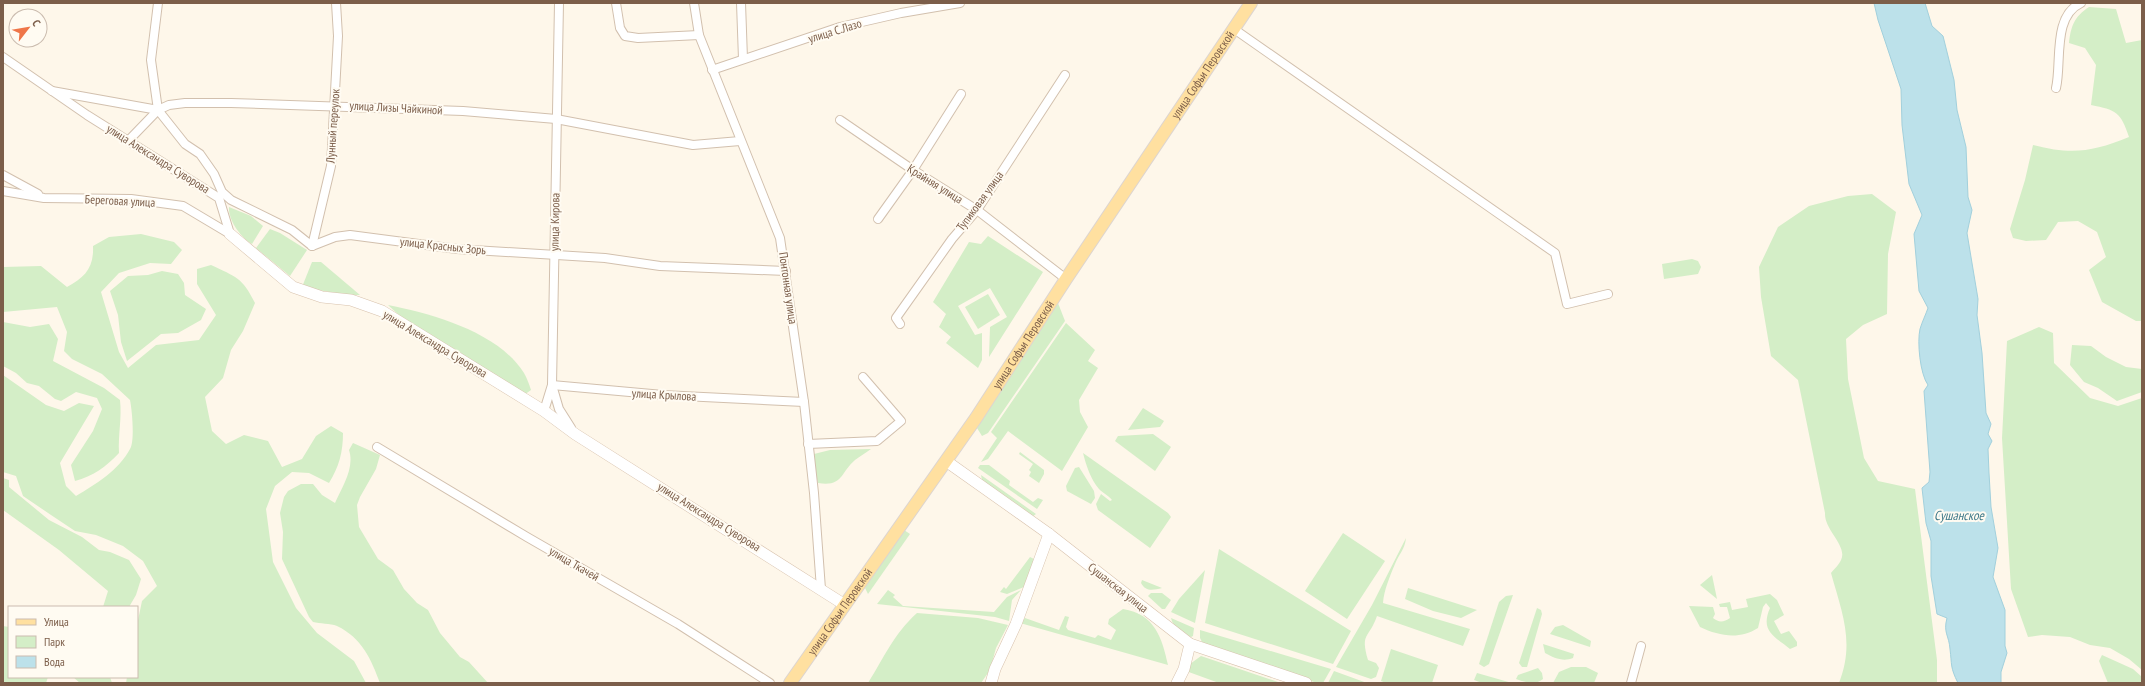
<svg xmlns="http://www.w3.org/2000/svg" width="2145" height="686" viewBox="0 0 2145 686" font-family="'PT Sans Narrow',sans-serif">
<rect width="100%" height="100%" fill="#fef7ea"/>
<g fill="#d4eec7">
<path d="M2089,7L2116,9L2126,43L2142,40V321H2136L2102,302L2089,270L2106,257L2097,232L2078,221L2058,222L2046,240L2026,241L2013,238L2010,229L2025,180L2033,145C2072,155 2092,152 2129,137C2121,112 2116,110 2091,105L2096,65L2085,48L2069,43C2071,26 2074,17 2089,7Z"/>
<path d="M1872,194L1896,212L1888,254L1887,314L1863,325L1846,339L1848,379L1864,458L1878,481L1915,489L1937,660V683H1839C1855,642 1842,613 1831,573C1834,569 1839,565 1841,560C1848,546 1824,530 1825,513L1798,380L1771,356L1761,297L1759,267L1778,227L1809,206L1848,196Z"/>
<path d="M229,207L251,216L263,226L252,244C241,238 228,220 229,207Z"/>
<path d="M270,229L280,233L307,250L290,276L256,248Z"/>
<path d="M141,234L174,242L182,250L171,264L150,263L119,273L101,292L119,352L128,368L156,345L199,340L216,315L197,284V269L211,265C236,277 242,277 255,303L243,331L231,350L223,378L205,397L212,431L226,444L244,435L268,441L282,467L302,459L316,436L331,426L343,433C343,452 339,467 329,483L309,473L292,472L275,486L266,509L273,562L296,608L317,633L354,661L366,683H126L127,677H137V625L142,601L157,586L143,561L123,546L96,535L75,531L51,515L23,496L16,476L3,472V375L46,405L64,411L79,403L94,406L60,463L66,486L76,496C96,484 119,470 130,449C135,441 132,410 130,400L102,374L72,359L64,351L67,332L57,307L3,312V267L41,266L67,287C85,277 94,268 93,246L109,237Z"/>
<path d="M988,236L1043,272L989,357L990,327L1007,317L990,288L958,306L975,335L982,333V360L978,368L946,343L951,337L939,327L946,314L933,302L969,242L981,244Z"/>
<path d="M1692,259L1698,261L1701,267L1698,274L1664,279L1662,264Z"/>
<path d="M312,262H321L360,295H346L302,287Z"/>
<path d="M162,271L178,274L184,283L185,295L206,309L201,320L178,333L161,334L127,361L121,342L118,315L110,291L128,276L148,275Z"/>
<path d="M988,294L1000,315L978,329L965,307Z"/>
<path d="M1058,303L1065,321L988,433L982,436L977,428Z"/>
<path d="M388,305C433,314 498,332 524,373C527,378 529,384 531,390L524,395L402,318Z"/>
<path d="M3,322L30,327L49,324L58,339L53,361L104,388L120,400C122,418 118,435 119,453C106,467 93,476 75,481L71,465L93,431L102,409L97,398L76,392L61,401L55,399L39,386L27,383L16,373L3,366Z"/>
<path d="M1066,323L1095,350L1088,361L1098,368L1079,400L1080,412L1088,427L1062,471L1008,431L988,459L981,462L997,438L991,432Z"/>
<path d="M2039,327L2053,333L2054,363L2090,398L2118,406L2142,398V670L2129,659L2110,648L2090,645L2070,637L2042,635L2028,637L2011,589L2002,438L2007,341Z"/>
<path d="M2072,345L2091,346L2106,357L2126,367L2142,369V392L2117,401L2098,388L2084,382L2070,365Z"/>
<path d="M1143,408L1164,421L1160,427L1128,430Z"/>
<path d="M1153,434L1171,447L1155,471L1115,441L1118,436Z"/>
<path d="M353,443L380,455L376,469L360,497L357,505L359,527L378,559L393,570L404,589L417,603L428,610L440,633L460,657L469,662L488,683H380C371,659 362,638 337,626C330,623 320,624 313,622L309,617L282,559L283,532L280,513L284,497L288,491L301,484H313L322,495L335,503C342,487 355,468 349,450Z"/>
<path d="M871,449C866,453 860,456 855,460C840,473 843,487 818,483L813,464L814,454L830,450Z"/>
<path d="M1020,452L1044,470V474L1039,483L1029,476L1031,472L1029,470L1033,464L1019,454Z"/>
<path d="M1083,453L1168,513L1171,517L1150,548L1098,510L1096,504L1101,494L1110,501L1112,500C1108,495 1103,493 1099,489C1091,480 1086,465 1083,453Z"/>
<path d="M980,465H989L1010,481L1009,485L1033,502L1038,498L1043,500L1037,509L978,468Z"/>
<path d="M1079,467L1094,491L1095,498L1091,504L1067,491L1066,486L1075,468Z"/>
<path d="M981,475L1036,514L1032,517L982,480Z"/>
<path d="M3,478L9,480V487L49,520L82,537L99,550L110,552L129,560L141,579L136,595L129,607H103L108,591L59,550L3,510Z"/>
<path d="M904,530L910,534L868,594L865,588Z"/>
<path d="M1343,533L1385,561L1347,619L1305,591Z"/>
<path d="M1406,538C1405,549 1399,554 1395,564C1390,576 1384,590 1383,603L1470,629L1463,646L1377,616C1369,639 1360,632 1368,660L1376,663L1379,668L1376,677L1371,679L1336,667L1372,605Z"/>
<path d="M1219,549L1351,631L1333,664L1205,623Z"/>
<path d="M1030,557L1034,559L1024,587L1007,594L1000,592L1004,587L1006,589Z"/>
<path d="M1205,570L1195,623L1171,612L1179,599Z"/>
<path d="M1712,575L1717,599L1700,585Z"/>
<path d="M1142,580L1162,588C1153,590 1146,592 1141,583Z"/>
<path d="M1408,588L1477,610L1461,618L1433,611L1405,599Z"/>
<path d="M888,590L895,595L893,597L903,606L994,612L1007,597L1021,590L1012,600L1009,621L995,617L877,604Z"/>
<path d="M1151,593H1162L1171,600L1165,609H1162L1148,596Z"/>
<path d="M1770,594L1777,600L1784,615L1774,621L1781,634L1789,631L1797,642V646L1790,649C1774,636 1760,631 1770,608L1766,603L1763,607L1758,628C1739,640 1719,636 1700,627L1689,606L1713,607L1715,614L1713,618C1719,623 1724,622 1730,618L1727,607H1720L1719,604L1730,602L1732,610L1748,607L1746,599Z"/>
<path d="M1513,595L1489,664L1484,667L1479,664L1499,602L1506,596Z"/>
<path d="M1537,608L1541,610L1542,614L1527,667H1522L1519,663Z"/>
<path d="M1123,609C1155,614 1162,638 1168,665L1020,623L1025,618L1059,630L1065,616L1069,617L1066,627L1068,630L1095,638L1098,635L1111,640L1116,630L1108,624L1109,619Z"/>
<path d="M917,613L978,618L1008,625L996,648L990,670L981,683H868C885,656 893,635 917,613Z"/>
<path d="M1171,618L1194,628L1193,636L1191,637C1183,632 1173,628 1171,618Z"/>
<path d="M1563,625L1591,641L1590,647L1550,634L1555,627Z"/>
<path d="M3,626L9,627V677H48L46,683H3Z"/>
<path d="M1200,630L1331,669L1323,683H1317L1204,646L1200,638Z"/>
<path d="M1543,644L1574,654L1573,658C1563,662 1554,658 1545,653Z"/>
<path d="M1391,649L1438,665L1432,683H1386L1381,681Z"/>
<path d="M2102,655L2133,669L2142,677V683H2108L2099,661Z"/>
<path d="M1201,656L1281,683H1219L1186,671L1190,664Z"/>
<path d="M1571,667H1586L1598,673L1594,683H1553L1559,672Z"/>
<path d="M1538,668L1542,673L1543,679C1535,686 1525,682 1516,679L1518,675Z"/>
<path d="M1334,671L1367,683H1328Z"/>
<path d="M1477,673L1512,683H1482L1474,680Z"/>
<path d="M73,677H110L112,683H80Z"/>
</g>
<path fill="#bce1ea" stroke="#a2d0dc" d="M1874,3H1925L1932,26L1943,36L1954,80L1957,110L1966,147L1968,197L1972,210L1967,233L1978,299L1977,315L1982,353L1986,413L1991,424L1988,434L1992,441L1988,449L1989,473L1991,507L1998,548L1993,577L2005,610V646L2007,653L2001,672V683H1958C1950,667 1952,665 1950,649C1949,635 1943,633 1947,618L1937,614L1931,576V541L1926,523L1922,488L1929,482L1930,472L1924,391L1928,385C1920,374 1917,342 1920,329C1922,322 1926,314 1928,308L1919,291L1914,234L1922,215L1909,184L1902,125L1901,89L1878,20Z"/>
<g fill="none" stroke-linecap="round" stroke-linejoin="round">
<defs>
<g id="street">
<path d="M559,3L552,385L559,409L571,428"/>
<path d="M616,3L620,28L625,36L638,38L699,35"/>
<path d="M694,3L699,35L780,238L804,402L814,493L821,589"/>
<path d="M741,3L743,59"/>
<path d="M1234,29L1555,253L1567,304L1608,294"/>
<path d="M3,57L87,115L219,198L230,234"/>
<path d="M712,70L840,27L901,13L960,3"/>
<path d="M2056,88C2062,63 2052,16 2081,3"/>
<path d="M52,91L158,110L169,105L185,103H231L463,111L556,119L693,145L740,141"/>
<path d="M158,110L185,144L200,154L214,174L222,192L231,200L292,230L312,246L335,237L350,235L457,249L605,258L660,266L786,271"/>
<path d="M840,120L913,170L977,210L1066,279"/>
<path d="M128,141L158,110L151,60L158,3"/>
<path d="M3,175L38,194"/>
<path d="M3,191L44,198L131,199L183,206L230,234"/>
<path d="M878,219L913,170L961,94"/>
<path d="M312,246L331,166L338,36L336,3"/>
<path d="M900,324L896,318L952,239L977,210L1065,75"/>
<path d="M544,411L552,385L663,395L804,402"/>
<path d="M808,444L877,441L901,421L863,377"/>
<path d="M377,447L527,537L678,624L770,683"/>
<path d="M1631,683L1641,646"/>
</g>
<g id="secondary">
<path d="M230,234L293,287L322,297L351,300L382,311L544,411L575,434L845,605"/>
<path d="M946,461L1049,534L1190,644L1306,683"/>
<path d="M991,683L995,669L1016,624L1049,534"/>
<path d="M1177,683L1184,669L1190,644"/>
</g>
<g id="primary">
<path id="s1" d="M790,683L976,418L1066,279L1251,3"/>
</g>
</defs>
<use href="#street" stroke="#d2c0ae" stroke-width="10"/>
<use href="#secondary" stroke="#d8c2ad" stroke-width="12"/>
<use href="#primary" stroke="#ddd5d0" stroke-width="14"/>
<use href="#street" stroke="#fff" stroke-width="8"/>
<use href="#secondary" stroke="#fff" stroke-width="11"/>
<use href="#primary" stroke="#ffe0a0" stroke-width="12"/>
</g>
<g text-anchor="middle" stroke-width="4" stroke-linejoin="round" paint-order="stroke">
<g font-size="12" fill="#7c5e4a" stroke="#fffbf2">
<text transform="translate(835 31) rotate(-17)" y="4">улица С.Лазо</text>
<text dy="4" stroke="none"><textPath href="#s1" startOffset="735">улица Софьи Перовской</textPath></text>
<text transform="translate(396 108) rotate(3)" y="4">улица Лизы Чайкиной</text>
<text transform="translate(333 126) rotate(-86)" y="4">Лунный переулок</text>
<text transform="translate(158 159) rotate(32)" y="4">улица Александра Суворова</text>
<text transform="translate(935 184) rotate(32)" y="4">Крайняя улица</text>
<text transform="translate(120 201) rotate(3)" y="4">Береговая улица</text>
<text transform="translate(980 201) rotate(-54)" y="4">Тупиковая улица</text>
<text transform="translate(555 222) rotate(-89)" y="4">улица Кирова</text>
<text transform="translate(443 246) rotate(6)" y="4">улица Красных Зорь</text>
<text transform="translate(788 288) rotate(82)" y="4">Понтонная улица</text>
<text transform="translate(435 344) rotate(31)" y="4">улица Александра Суворова</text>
<text dy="4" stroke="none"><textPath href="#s1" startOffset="411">улица Софьи Перовской</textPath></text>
<text transform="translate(664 395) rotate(3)" y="4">улица Крылова</text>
<text transform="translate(709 517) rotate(32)" y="4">улица Александра Суворова</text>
<text transform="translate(574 564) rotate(30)" y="4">улица Ткачей</text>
<text transform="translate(1118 588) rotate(38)" y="4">Сушанская улица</text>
<text dy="4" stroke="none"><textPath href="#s1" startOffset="87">улица Софьи Перовской</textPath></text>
</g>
<g font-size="13" font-style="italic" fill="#3f7989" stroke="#fffbf2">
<text x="1959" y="520">Сушанское</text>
</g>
</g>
<rect width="2145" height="686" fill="none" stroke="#7c5e4a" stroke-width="8"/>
<rect x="8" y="606" width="130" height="72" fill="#fffbf2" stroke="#cbbcaf"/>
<rect x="16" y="619" width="20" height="6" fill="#ffe0a0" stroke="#cbbcaf"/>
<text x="44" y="626" font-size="12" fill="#7c5e4a">Улица</text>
<rect x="16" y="636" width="20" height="12" fill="#d4eec7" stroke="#cbbcaf"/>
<text x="44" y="646" font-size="12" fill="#7c5e4a">Парк</text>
<rect x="16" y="656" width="20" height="12" fill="#bce1ea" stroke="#cbbcaf"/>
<text x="44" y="666" font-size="12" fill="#7c5e4a">Вода</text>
<g transform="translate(28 28) rotate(59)"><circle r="19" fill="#fffbf2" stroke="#cbbcaf"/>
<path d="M0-3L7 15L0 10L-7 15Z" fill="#ef7649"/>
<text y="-6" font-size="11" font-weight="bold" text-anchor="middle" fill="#7c5e4a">С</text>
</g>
</svg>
